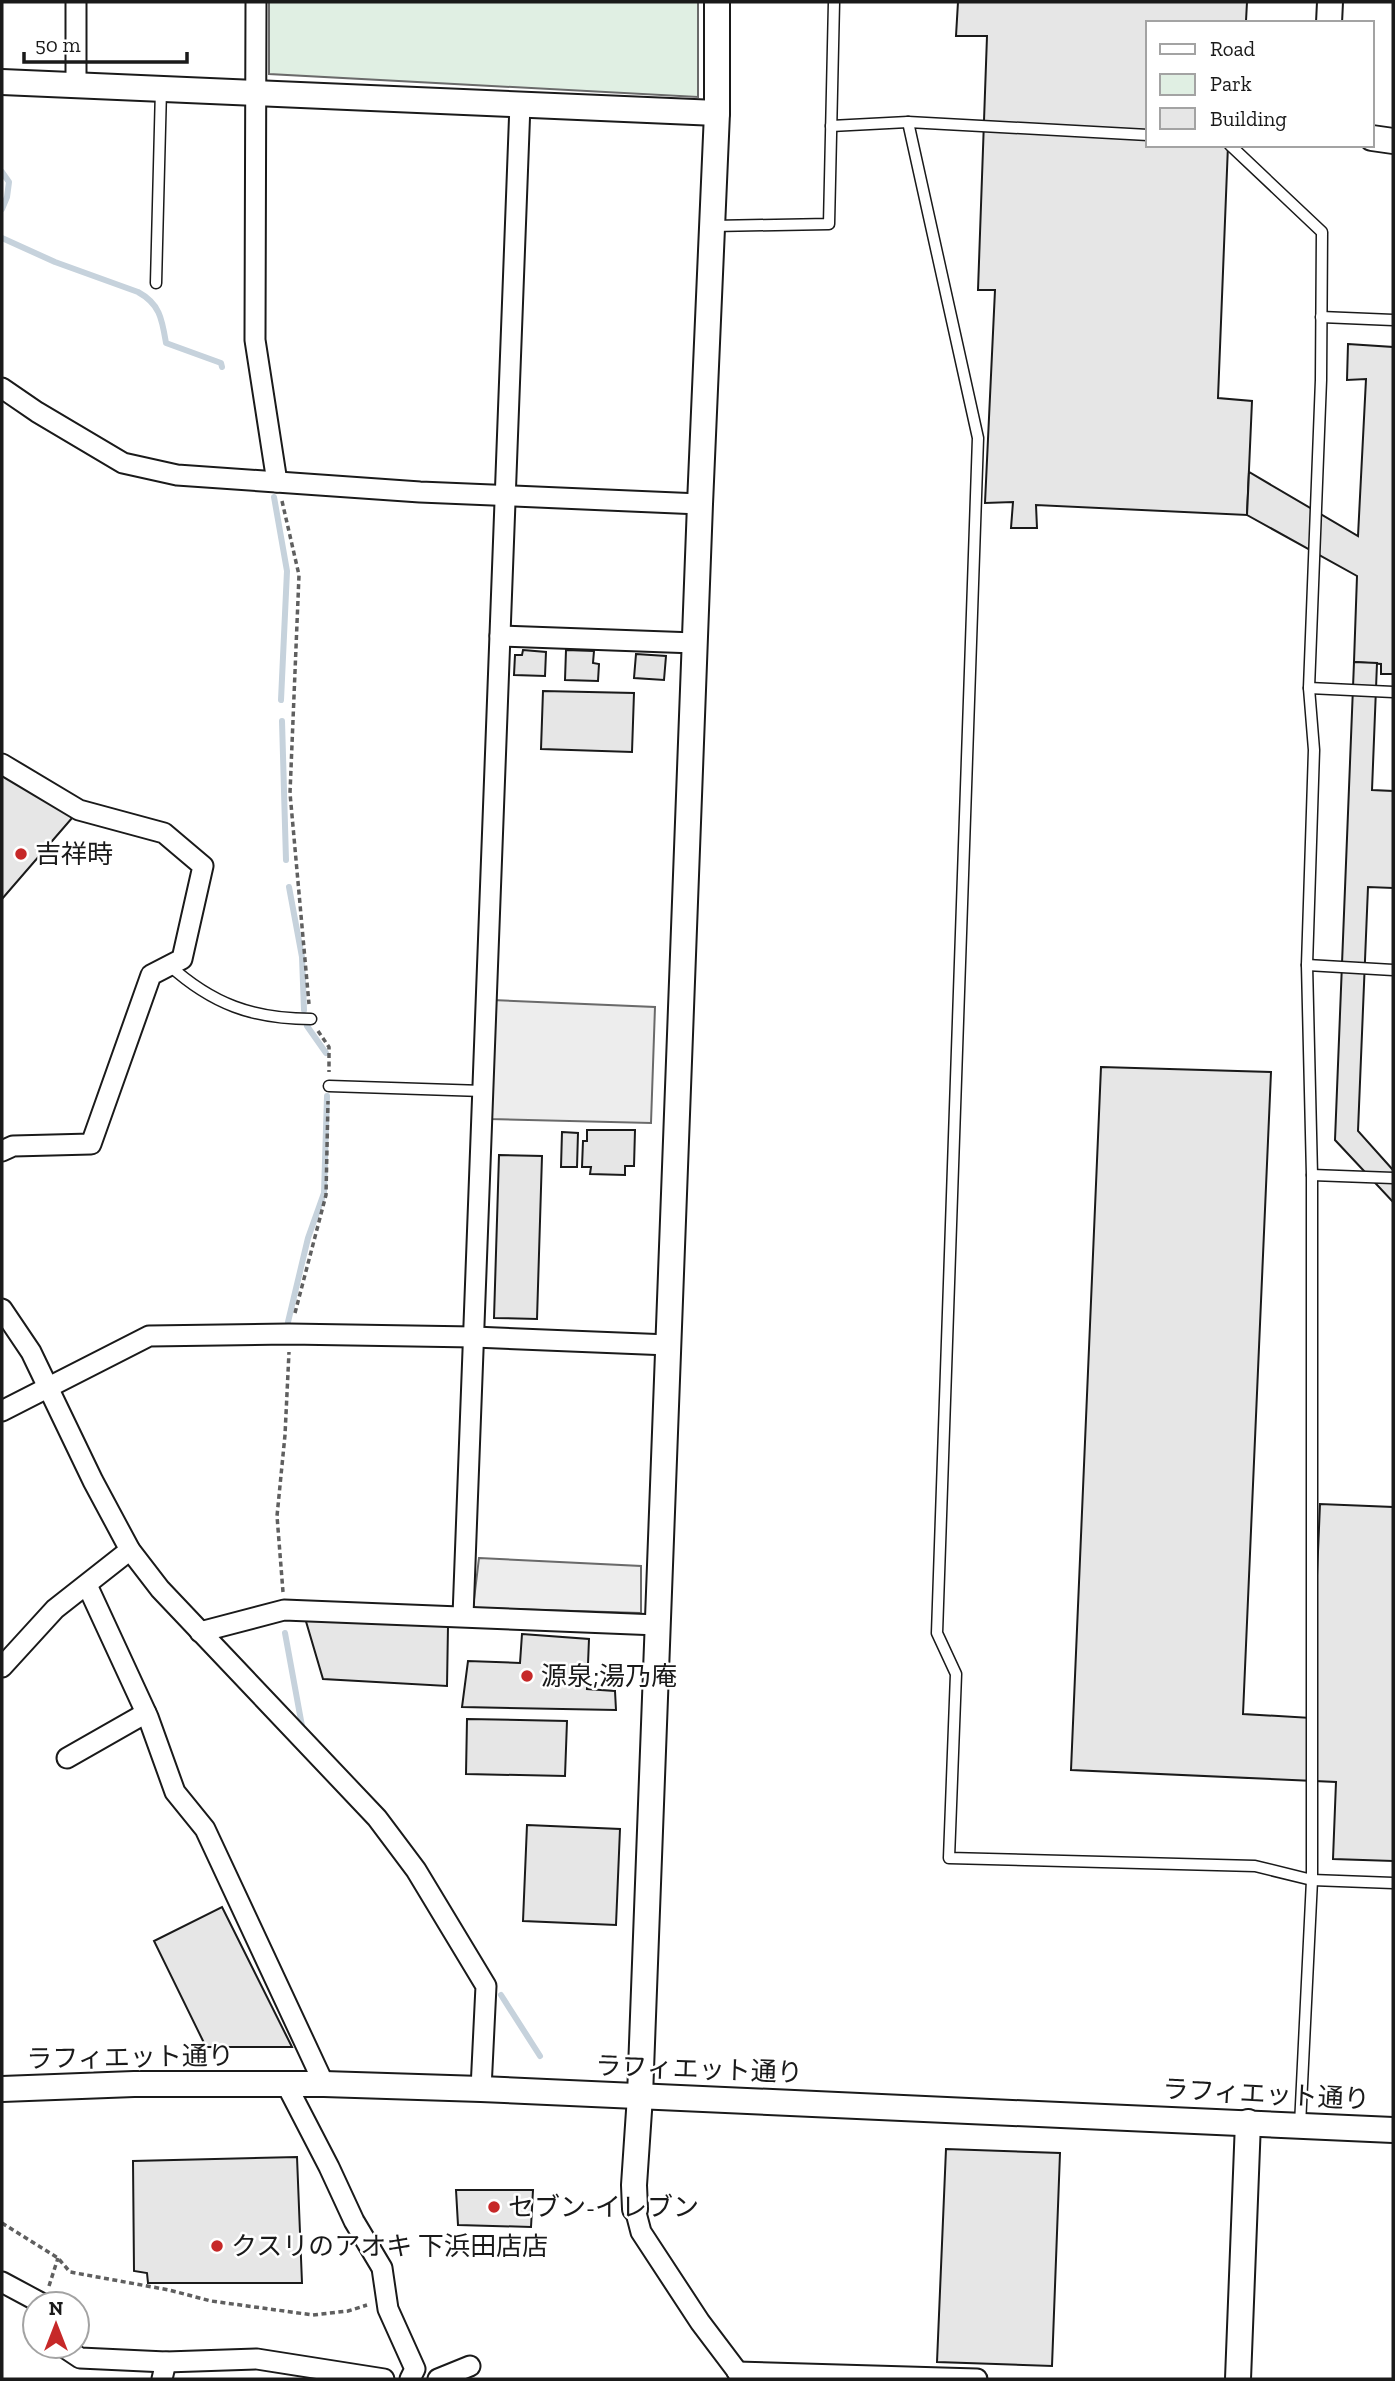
<svg xmlns="http://www.w3.org/2000/svg" width="1395" height="2381" viewBox="0 0 1395 2381" font-family="'Zilla Slab','Noto Sans JP',serif">
<rect width="100%" height="100%" fill="#fff"/>
<path fill="#e0efe3" stroke="#6a6a6a" stroke-width="2" d="M269,2H698V97L269,74Z"/>
<g fill="#ededed" stroke="#6a6a6a" stroke-width="2">
<path d="M492,1000L655,1007L651,1123L490,1119Z"/>
<path d="M479,1558L641,1566V1613L473,1608Z"/>
</g>
<g fill="none" stroke-linecap="round" stroke-linejoin="round">
<g stroke="#c6d2dc" stroke-width="6">
<path d="M2,172L9,182L7,197L2,209"/>
<path d="M2,238L55,262L138,292C160,304 162,319 166,343L221,363L222,367"/>
<path d="M274,497L287,571L281,700"/>
<path d="M282,721L286,860"/>
<path d="M289,887L302,957L304,1010"/>
<path d="M307,1026L326,1053"/>
<path d="M288,1322L308,1238L324,1193L327,1096"/>
<path d="M285,1633L302,1726"/>
<path d="M501,1995L540,2056"/>
</g>
</g>
<g fill="#e6e6e6" stroke="#1a1a1a" stroke-width="2">
<path d="M958,2H1247L1246,21L1148,23V145H1228L1218,398L1252,401L1247,515L1036,505L1037,528H1011L1013,502L985,503L995,290H978L987,36H956Z"/>
<path d="M1348,344L1393,347V674H1381V664L1354,662L1357,576L1247,515L1249,472L1358,536L1366,379L1347,380Z"/>
<path d="M523,650L546,652L545,676L514,675L515,655H522Z"/>
<path d="M566,650L594,651L593,663L599,664L598,681L565,680Z"/>
<path d="M636,654L666,656L664,680L634,678Z"/>
<path d="M1354,662L1377,663L1372,790L1393,791V888L1368,887L1358,1131L1393,1170V1202L1335,1140Z"/>
<path d="M543,691L634,693L632,752L541,749Z"/>
<path d="M2,764L79,810L2,899Z"/>
<path d="M1101,1067L1271,1072L1243,1714L1311,1718L1320,1504L1393,1507V1861L1333,1859L1336,1782L1071,1770Z"/>
<path d="M587,1130H635L634,1166H625V1175L590,1174L591,1167H582L583,1141H587Z"/>
<path d="M562,1132L578,1133L577,1167H561Z"/>
<path d="M499,1155L542,1156L537,1319L494,1318Z"/>
<path d="M305,1618L448,1626L447,1686L323,1679Z"/>
<path d="M522,1634L589,1639L587,1689L615,1691L616,1710L462,1707L468,1661L520,1663Z"/>
<path d="M467,1719L567,1721L565,1776L466,1774Z"/>
<path d="M527,1825L620,1829L616,1925L523,1921Z"/>
<path d="M222,1907L292,2047H206L154,1941Z"/>
<path d="M946,2149L1060,2153L1052,2366L937,2362Z"/>
<path d="M297,2157L302,2283H148L147,2273L134,2271L133,2161Z"/>
<path d="M456,2190H533L531,2227L458,2225Z"/>
</g>
<g fill="none" stroke-linecap="round" stroke-linejoin="round">
<defs>
<g id="service">
<path d="M908,122L978,438L937,1633L956,1674L949,1858L1255,1866L1312,1880L1393,1883"/>
<path d="M831,126L908,122L1148,135"/>
<path d="M1230,145L1322,232L1321,380L1309,688L1314,750L1307,965L1312,1175V1880L1300,2125"/>
<path d="M713,226L829,224L834,2"/>
<path d="M156,283L161,89"/>
<path d="M1321,317L1393,320"/>
<path d="M1309,688L1393,692"/>
<path d="M169,965C212,1004 253,1019 311,1019"/>
<path d="M1307,965L1393,970"/>
<path d="M329,1086L483,1091"/>
<path d="M1312,1175L1393,1178"/>
</g>
<g id="minor">
<path d="M256,2L255,340L277,482"/>
<path d="M76,85V2"/>
<path d="M2,388L37,412L123,463L177,475L420,492L700,504"/>
<path d="M500,636L695,643"/>
<path d="M2,764L79,810L164,833L203,866L182,959L151,975L91,1144L13,1146L2,1151"/>
<path d="M2,1309L31,1352L93,1481L130,1550L160,1589L377,1818L416,1870L486,1986L481,2089"/>
<path d="M2,1411L149,1336L289,1334L474,1337L669,1345"/>
<path d="M87,1585L148,1717L175,1792L205,1829L324,2084"/>
<path d="M463,1616L520,104"/>
<path d="M200,1632L284,1610L658,1625"/>
<path d="M2,1667L55,1609L130,1550"/>
<path d="M67,1758L146,1713"/>
<path d="M286,2084L329,2167L354,2221L382,2268L388,2309L415,2369L410,2379"/>
<path d="M635,2209L641,2232L700,2322L743,2379"/>
<path d="M2,2282L43,2304"/>
<path d="M62,2346L80,2358L166,2362L257,2359L384,2379"/>
<path d="M737,2372L977,2379"/>
<path d="M162,2379L166,2362"/>
<path d="M438,2379L470,2366"/>
</g>
<g id="tertiary">
<path d="M1329,23L1330,2"/>
<path d="M2,82L717,113"/>
<path d="M1372,138L1393,141"/>
<path d="M2,2089L134,2084H324L481,2089L1393,2130"/>
<path d="M635,2209L634,2185L640,2096L700,504L717,113V2"/>
<path d="M1238,2379L1248,2122"/>
</g>
</defs>
<use href="#service" stroke="#1a1a1a" stroke-width="13"/>
<use href="#minor" stroke="#1a1a1a" stroke-width="23"/>
<use href="#tertiary" stroke="#1a1a1a" stroke-width="28"/>
<g stroke="#5f5f5f" stroke-width="3.5" stroke-dasharray="5 3.5" stroke-linecap="butt">
<path d="M282,501L299,575L290,793L309,1004"/>
<path d="M318,1031L329,1047V1072"/>
<path d="M295,1313L326,1195L328,1101"/>
<path d="M283,1592L277,1516L285,1435L289,1352"/>
<path d="M2,2223L58,2258L70,2272L169,2290L211,2301L313,2315L348,2311L367,2305"/>
<path d="M49,2286L58,2258"/>
</g>
<use href="#service" stroke="#fff" stroke-width="10"/>
<use href="#minor" stroke="#fff" stroke-width="19"/>
<use href="#tertiary" stroke="#fff" stroke-width="24"/>
</g>
<g fill="#c62828" stroke="#fff" stroke-width="2.5">
<circle cx="21" cy="854" r="7"/>
<circle cx="527" cy="1676" r="7"/>
<circle cx="494" cy="2207" r="7"/>
<circle cx="217" cy="2246" r="7"/>
</g>
<g text-anchor="middle" stroke-width="5" stroke-linejoin="round" paint-order="stroke">
<g font-size="26" fill="#1a1a1a" stroke="#fff" text-anchor="start">
<text x="35" y="863">吉祥時</text>
<text x="541" y="1685">源泉;湯乃庵</text>
<text x="508" y="2216">セブン-イレブン</text>
<text x="231" y="2255">クスリのアオキ 下浜田店店</text>
</g>
<g font-size="26" fill="#1a1a1a" stroke="#fff">
<text transform="translate(130 2057) rotate(-1)" y="9">ラフィエット通り</text>
<text transform="translate(699 2069) rotate(2)" y="9">ラフィエット通り</text>
<text transform="translate(1266 2094) rotate(3)" y="9">ラフィエット通り</text>
</g>
</g>
<rect width="1395" height="2381" fill="none" stroke="#1a1a1a" stroke-width="7"/>
<rect x="1146" y="21" width="228" height="126" fill="#ffffff" stroke="#a3a3a3" stroke-width="2"/>
<rect x="1160" y="44" width="35" height="10" fill="#ffffff" stroke="#a3a3a3" stroke-width="2"/>
<text x="1210" y="56" font-size="21" fill="#1a1a1a">Road</text>
<rect x="1160" y="74" width="35" height="21" fill="#e0efe3" stroke="#a3a3a3" stroke-width="2"/>
<text x="1210" y="91" font-size="21" fill="#1a1a1a">Park</text>
<rect x="1160" y="108" width="35" height="21" fill="#e6e6e6" stroke="#a3a3a3" stroke-width="2"/>
<text x="1210" y="126" font-size="21" fill="#1a1a1a">Building</text>
<g transform="translate(56 2325)"><circle r="33" fill="#ffffff" stroke="#a3a3a3" stroke-width="2"/>
<path d="M0-5L12 26L0 18L-12 26Z" fill="#c62828"/>
<text y="-10" font-size="19" font-weight="bold" text-anchor="middle" fill="#1a1a1a">N</text>
</g>
<path d="M24 52v10h163v-10" fill="none" stroke="#1a1a1a" stroke-width="3.5"/>
<text x="35" y="52" font-size="21" fill="#1a1a1a" stroke="#ffffff" stroke-width="5" paint-order="stroke">50 m</text>
</svg>
